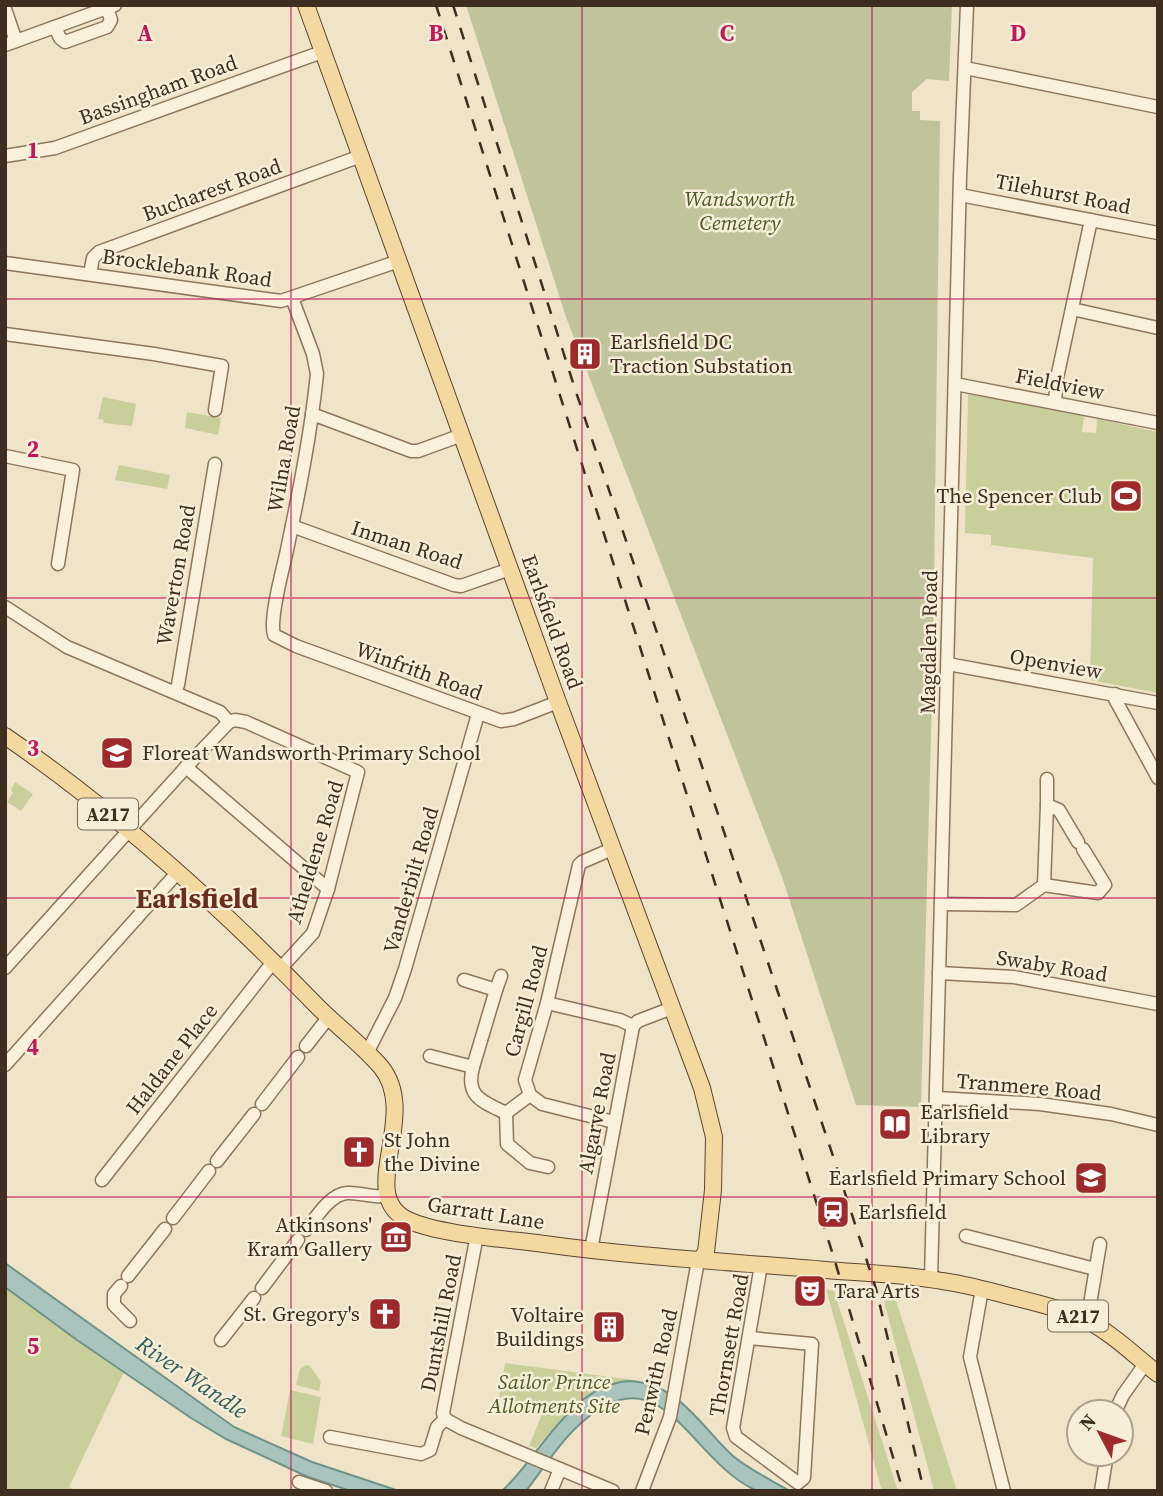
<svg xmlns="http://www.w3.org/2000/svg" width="1163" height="1496" viewBox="0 0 1163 1496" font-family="'Source Serif 4',serif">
<rect width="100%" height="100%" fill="#f0e4c8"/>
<g fill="#c9cf9b">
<path d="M968,394L1084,416L1082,432L1096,433L1097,419L1158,432V693L1090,680L1093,558L991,545V535L965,533Z"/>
<path d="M103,397L136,404L132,426L103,423L104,420L98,419Z"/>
<path d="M187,412L221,418L218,435L185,428Z"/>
<path d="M119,465L170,475L167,489L115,480Z"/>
<path d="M15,782L33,794L21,811L7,802L13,793L11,790Z"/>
<path d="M5,1287L124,1372L69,1487L77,1491H5Z"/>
<path d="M826,1289L834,1291L898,1491H882Z"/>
<path d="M881,1290L894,1294L957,1491H934Z"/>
<path d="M505,1363L642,1381C593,1379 566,1415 536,1448L529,1446L542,1414L499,1397Z"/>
<path d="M306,1365L310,1366L321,1382L319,1391L296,1385L300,1369Z"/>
<path d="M290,1390L321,1397L313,1444L281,1436Z"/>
</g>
<path fill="#bfc49a" d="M466,5H952L949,81L927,79L912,92V111H920V120L940,121L933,662L921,1107L856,1105L782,877L566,317Z"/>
<g fill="#a9c4bc" stroke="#6f938a" stroke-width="2">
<path d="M5,1263L234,1427L312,1462L399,1491H351L308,1477L226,1439L191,1418L77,1340L5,1287Z"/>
<path d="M629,1381C679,1383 700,1426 733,1456C750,1470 771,1480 790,1491C779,1491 763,1494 753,1489C688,1457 661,1349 580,1424C559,1443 543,1469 526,1491H502C541,1455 570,1385 629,1381Z"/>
</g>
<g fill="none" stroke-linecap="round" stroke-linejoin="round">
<defs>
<g id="minor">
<path d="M5,9L16,41"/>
<path d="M55,27L60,38L65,42L107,27L111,20L107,8"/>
<path d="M5,45L115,5"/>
<path d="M965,68L1158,107"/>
<path d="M5,156L55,148L322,52"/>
<path d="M960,195L1158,233"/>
<path d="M5,263L281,301L399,261"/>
<path d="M90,274L93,258L99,252L361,156"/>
<path d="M292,298L313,354L317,374C311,433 299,492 287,550C283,569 269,618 274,635L296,646L501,721L514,719L558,702"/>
<path d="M1072,309L1158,328"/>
<path d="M5,334L154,354L222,366L215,410"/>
<path d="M955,384L1158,423"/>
<path d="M1055,402L1057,378L1091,220"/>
<path d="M312,414L411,451H418L462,435"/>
<path d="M5,456L73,470L58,564"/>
<path d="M292,526L454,585L461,586L510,569"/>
<path d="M5,607L67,647L220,712L229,722L235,720L246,722L358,772L328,889L313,933L280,969"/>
<path d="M948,664L1158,703"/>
<path d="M175,692L178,685L215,464"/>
<path d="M1115,694V699L1158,778"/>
<path d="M186,767L229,722"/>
<path d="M1047,805V779"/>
<path d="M612,849L582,862L579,865L547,1003L525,1080L530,1095L542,1104L614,1122"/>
<path d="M1044,885L1098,893L1105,885L1083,849"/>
<path d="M942,904L1016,905L1044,885L1047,805L1059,810L1078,842"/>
<path d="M5,968L186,767L328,889"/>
<path d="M939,973L1014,977L1158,1004"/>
<path d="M464,980L496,990L473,1067"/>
<path d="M496,990L501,976"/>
<path d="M547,1003L620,1020L633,1026"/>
<path d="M306,1046L328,1018"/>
<path d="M367,1053L395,998L405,969L478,714"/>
<path d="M430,1056L473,1067C465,1097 483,1102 506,1113L507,1144L530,1163L548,1167"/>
<path d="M5,1065L177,873"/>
<path d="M937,1098L1040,1104L1111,1114L1158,1125"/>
<path d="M262,1104L298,1057"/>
<path d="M506,1113L530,1095"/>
<path d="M217,1161L254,1114"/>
<path d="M102,1180L273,962"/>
<path d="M173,1218L209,1171"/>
<path d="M306,1230C316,1218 330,1194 347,1193C360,1192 372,1198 386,1196"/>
<path d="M477,1235L443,1413L445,1419L461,1428L613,1491"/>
<path d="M966,1236L1095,1269"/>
<path d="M591,1250L633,1026L638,1021L672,1008"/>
<path d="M128,1276L165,1229"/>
<path d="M931,1279L960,177L967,5"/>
<path d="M121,1286L114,1294V1305L130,1321"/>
<path d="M262,1288L298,1240"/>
<path d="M982,1289L970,1357L1004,1491"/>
<path d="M1085,1320L1090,1304L1100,1244"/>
<path d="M750,1338L812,1344L804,1478L798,1483L736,1437L733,1428L761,1265"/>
<path d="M221,1340L254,1298"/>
<path d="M1115,1412L1123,1395L1145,1364"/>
<path d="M330,1437L421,1454L430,1450L437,1427L445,1419"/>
<path d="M299,1482L326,1491"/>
<path d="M551,1491L560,1469"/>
<path d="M642,1491L670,1417L697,1266L701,1259"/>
<path d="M1101,1491L1107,1454"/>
</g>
<g id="major">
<path d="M306,5L558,702L702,1088L714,1137L713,1190L706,1252L701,1259"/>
<path d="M5,736C119,814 222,908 318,1007C338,1027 362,1045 381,1067C421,1116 355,1195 408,1220C440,1235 508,1239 544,1244C638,1257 732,1262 826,1270C865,1273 904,1274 942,1281C966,1284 989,1291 1013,1297C1036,1303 1060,1308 1082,1318C1110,1331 1134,1355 1158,1374"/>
</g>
</defs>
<use href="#minor" stroke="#8d765c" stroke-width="15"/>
<use href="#major" stroke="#5b4430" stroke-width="18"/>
<use href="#minor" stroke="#faf1dc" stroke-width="12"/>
<use href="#major" stroke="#f3d9a0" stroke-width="16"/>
<g stroke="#3d2e20" stroke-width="2.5" stroke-dasharray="12 12" stroke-linecap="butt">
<path d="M436,5L834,1258L903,1491"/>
<path d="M453,5L575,389L833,1156L876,1289L924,1491"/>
</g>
</g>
<path fill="none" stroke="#c2185b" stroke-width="2" stroke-opacity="0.55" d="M291,5V1491M582,5V1491M872,5V1491M5,299H1158M5,598H1158M5,898H1158M5,1197H1158"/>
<defs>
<symbol id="building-square" viewBox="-11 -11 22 22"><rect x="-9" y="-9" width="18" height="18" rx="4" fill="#9e2a2b" stroke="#f7eed8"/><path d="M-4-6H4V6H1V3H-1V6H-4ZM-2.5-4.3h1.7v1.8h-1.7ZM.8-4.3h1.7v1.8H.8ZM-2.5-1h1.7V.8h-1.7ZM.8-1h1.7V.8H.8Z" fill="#fff"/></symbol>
<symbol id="stadium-square" viewBox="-11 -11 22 22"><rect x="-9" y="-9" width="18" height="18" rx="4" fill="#9e2a2b" stroke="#f7eed8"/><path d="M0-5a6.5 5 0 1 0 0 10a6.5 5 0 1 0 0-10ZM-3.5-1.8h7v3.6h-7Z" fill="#fff"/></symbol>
<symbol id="school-square" viewBox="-11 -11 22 22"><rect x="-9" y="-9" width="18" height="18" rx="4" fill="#9e2a2b" stroke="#f7eed8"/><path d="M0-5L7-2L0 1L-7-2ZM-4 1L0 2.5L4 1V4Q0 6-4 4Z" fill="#fff"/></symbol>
<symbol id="library-square" viewBox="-11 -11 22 22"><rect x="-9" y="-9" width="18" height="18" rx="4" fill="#9e2a2b" stroke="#f7eed8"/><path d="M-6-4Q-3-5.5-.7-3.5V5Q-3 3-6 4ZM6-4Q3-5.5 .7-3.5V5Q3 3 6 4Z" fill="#fff"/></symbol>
<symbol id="church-square" viewBox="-11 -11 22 22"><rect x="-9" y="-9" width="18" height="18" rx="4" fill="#9e2a2b" stroke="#f7eed8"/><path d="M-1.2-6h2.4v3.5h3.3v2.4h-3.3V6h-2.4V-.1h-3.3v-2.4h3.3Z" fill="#fff"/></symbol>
<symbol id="station-square" viewBox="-11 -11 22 22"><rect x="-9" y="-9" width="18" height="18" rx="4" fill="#9e2a2b" stroke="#f7eed8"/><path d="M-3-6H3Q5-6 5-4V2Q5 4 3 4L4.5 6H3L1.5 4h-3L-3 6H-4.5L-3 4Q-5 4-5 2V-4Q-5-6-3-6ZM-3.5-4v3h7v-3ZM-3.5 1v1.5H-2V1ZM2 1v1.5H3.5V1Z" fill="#fff"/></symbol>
<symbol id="museum-square" viewBox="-11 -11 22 22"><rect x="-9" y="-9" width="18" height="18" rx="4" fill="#9e2a2b" stroke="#f7eed8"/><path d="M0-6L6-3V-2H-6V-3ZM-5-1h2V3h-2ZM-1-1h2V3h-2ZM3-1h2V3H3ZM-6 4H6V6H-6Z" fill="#fff"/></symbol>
<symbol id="theatre-square" viewBox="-11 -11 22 22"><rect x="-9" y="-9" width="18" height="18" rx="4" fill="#9e2a2b" stroke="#f7eed8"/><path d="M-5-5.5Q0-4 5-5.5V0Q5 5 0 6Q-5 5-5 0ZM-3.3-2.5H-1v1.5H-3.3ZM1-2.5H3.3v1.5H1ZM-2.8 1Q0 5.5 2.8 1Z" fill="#fff"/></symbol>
</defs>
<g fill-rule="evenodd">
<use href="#building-square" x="566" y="335" width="38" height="38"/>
<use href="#stadium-square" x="1107" y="477" width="38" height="38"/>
<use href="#school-square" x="98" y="734" width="38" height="38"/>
<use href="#library-square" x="876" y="1105" width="38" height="38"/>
<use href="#church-square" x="340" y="1133" width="38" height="38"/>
<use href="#school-square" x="1072" y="1159" width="38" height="38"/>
<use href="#station-square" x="814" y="1193" width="38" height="38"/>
<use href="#museum-square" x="377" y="1218" width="38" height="38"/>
<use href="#theatre-square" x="791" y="1272" width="38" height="38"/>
<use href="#church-square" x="366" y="1295" width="38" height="38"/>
<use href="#building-square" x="590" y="1308" width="38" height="38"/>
</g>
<g text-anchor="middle" stroke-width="5" stroke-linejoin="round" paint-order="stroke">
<g fill="#f7eed8" stroke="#756857" stroke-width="2">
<rect x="78" y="798.5" width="60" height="31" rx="5"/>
<rect x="1048" y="1300.5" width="60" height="31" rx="5"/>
</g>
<g font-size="19" font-weight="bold" fill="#3d2e20">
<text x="108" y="821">A217</text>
<text x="1078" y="1323">A217</text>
</g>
<g font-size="21" fill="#3d2e20" stroke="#f7eed8">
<text transform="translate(158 90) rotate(-20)" y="7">Bassingham Road</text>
<text transform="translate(212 190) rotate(-20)" y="7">Bucharest Road</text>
<text transform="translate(1063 194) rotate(11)" y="7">Tilehurst Road</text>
<text transform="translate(187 268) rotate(8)" y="7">Brocklebank Road</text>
<text transform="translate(1060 384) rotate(11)" y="7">Fieldview</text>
<text transform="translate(284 459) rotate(-80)" y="7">Wilna Road</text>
<text transform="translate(407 545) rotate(18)" y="7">Inman Road</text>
<text transform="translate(176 575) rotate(-80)" y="7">Waverton Road</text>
<text transform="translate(552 622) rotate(70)" y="7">Earlsfield Road</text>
<text transform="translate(929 642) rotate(-89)" y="7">Magdalen Road</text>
<text transform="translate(1056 664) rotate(10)" y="7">Openview</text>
<text transform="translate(419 671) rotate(20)" y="7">Winfrith Road</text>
<text transform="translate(315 852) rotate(-73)" y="7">Atheldene Road</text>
<text transform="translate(411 880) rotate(-74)" y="7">Vanderbilt Road</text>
<text transform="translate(1052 966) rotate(9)" y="7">Swaby Road</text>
<text transform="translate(526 1001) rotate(-75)" y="7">Cargill Road</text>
<text transform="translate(172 1059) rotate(-52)" y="7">Haldane Place</text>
<text transform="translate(1029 1087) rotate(5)" y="7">Tranmere Road</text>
<text transform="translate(597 1113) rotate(-79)" y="7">Algarve Road</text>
<text transform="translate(486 1213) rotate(9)" y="7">Garratt Lane</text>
<text transform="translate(441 1323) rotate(-79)" y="7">Duntshill Road</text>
<text transform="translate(729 1345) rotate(-80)" y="7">Thornsett Road</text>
<text transform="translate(656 1372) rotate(-77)" y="7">Penwith Road</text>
</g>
<g font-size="21" font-style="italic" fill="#4d5a26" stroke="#f7eed8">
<text x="740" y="206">Wandsworth<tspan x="740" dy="24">Cemetery</tspan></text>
<text x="554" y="1389">Sailor Prince<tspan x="554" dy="24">Allotments Site</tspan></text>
</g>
<g font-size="21" fill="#3d2e20" stroke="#f7eed8" text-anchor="start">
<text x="610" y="349">Earlsfield DC<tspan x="610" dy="24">Traction Substation</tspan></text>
<text x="1102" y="503" text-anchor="end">The Spencer Club</text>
<text x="142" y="760">Floreat Wandsworth Primary School</text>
<text x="920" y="1119">Earlsfield<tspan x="920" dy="24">Library</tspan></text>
<text x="384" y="1147">St John<tspan x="384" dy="24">the Divine</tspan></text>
<text x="1066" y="1185" text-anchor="end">Earlsfield Primary School</text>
<text x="858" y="1219">Earlsfield</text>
<text x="372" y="1232" text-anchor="end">Atkinsons'<tspan x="372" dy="24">Kram Gallery</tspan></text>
<text x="834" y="1298">Tara Arts</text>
<text x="360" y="1321" text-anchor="end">St. Gregory's</text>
<text x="584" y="1322" text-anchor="end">Voltaire<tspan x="584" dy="24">Buildings</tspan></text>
</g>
<g font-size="23" font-style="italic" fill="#2f5d5a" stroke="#f7eed8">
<text transform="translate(192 1377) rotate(34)" y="8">River Wandle</text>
</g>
<g font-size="28" font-weight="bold" fill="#6b2e1e" stroke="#f7eed8">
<text x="197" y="908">Earlsfield</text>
</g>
</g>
<g font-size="23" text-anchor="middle" font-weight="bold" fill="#c2185b" stroke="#f7eed8" stroke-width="5" stroke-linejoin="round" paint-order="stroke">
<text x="145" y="41">A</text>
<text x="436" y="41">B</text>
<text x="727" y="41">C</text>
<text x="1018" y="41">D</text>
<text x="33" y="158">1</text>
<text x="33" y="457">2</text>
<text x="33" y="756">3</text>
<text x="33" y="1055">4</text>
<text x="33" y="1354">5</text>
</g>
<rect width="1163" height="1496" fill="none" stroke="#3d2e20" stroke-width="14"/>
<g transform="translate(1100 1433) rotate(311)"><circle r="33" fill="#f7eed8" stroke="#ada18e" stroke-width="2"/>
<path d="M0-5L12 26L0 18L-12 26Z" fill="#9e2a2b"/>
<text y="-10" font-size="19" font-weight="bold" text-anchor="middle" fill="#3d2e20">N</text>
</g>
</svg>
